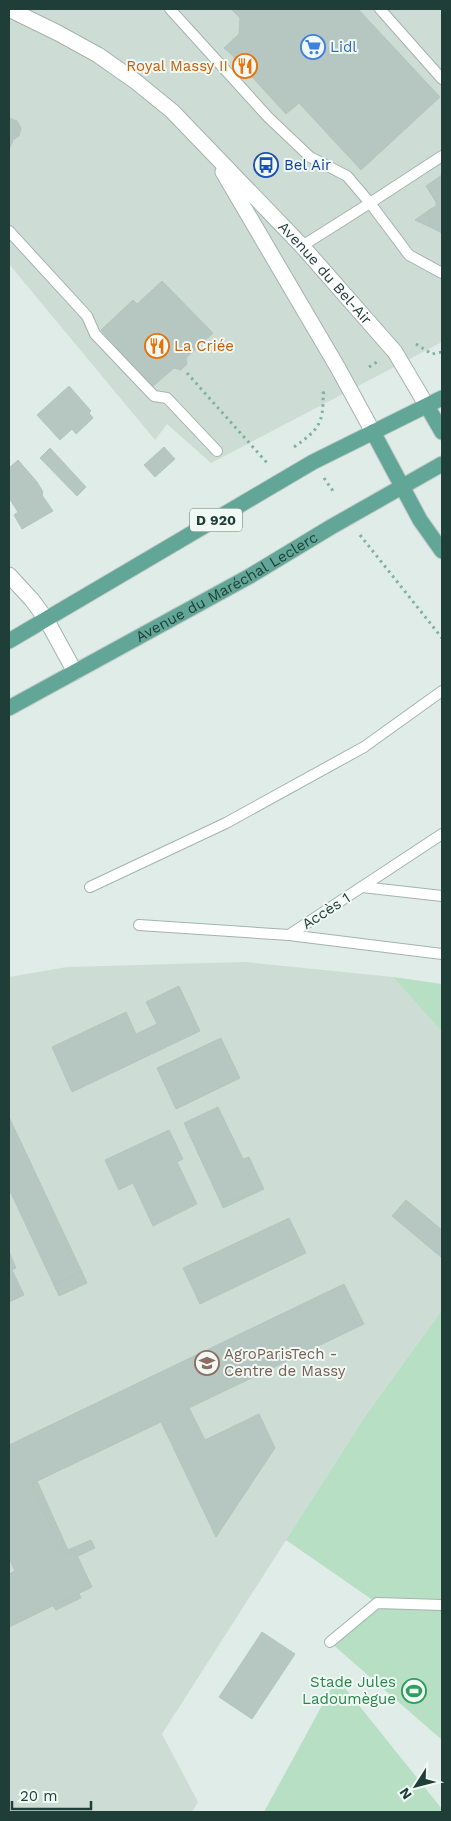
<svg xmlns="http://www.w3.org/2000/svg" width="451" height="1821" viewBox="0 0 451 1821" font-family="'Work Sans',sans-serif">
<rect width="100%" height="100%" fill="#e0ece7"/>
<g fill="#cedcd6">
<path d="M9,9H442V342L211,463L167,424L155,440L9,264Z"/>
<path d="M245,962L393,977L442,1032V1310L366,1415L162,1734L198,1802L192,1812H9V977L67,967Z"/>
</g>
<g fill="#b7dfc3">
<path d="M393,977L442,984V1032Z"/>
<path d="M442,1310V1740L330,1642L377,1603L286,1540L366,1415Z"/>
<path d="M337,1678L442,1809V1812H264Z"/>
</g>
<g fill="#b5c7c0" stroke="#b2c6bf">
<path d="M231,9H242L258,27L230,53L224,48L239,34L240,18Z"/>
<path d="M242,9H358L440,97L361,170L299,103L286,114L230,53L258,27Z"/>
<path d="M9,118L17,121L21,128L19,136L13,140L9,150Z"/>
<path d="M442,175V233L430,227L429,210L436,206V202L426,186Z"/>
<path d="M429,210L430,227L415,220Z"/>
<path d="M162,281L213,333L186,358L187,364L181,370L174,368L152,387L101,330L133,300L137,304Z"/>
<path d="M69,386L91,411L89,413L93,418L76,434L72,429L60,440L37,415Z"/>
<path d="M164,447L175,459L155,477L144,465Z"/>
<path d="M50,448L86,487L77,496L40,458Z"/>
<path d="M18,460L37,482L43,492L42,495L53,511L22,529L14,515L18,512L9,498V468Z"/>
<path d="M179,986L200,1031L72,1092L52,1047L126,1012L136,1034L157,1024L146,1002Z"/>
<path d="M221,1038L240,1078L176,1109L157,1068Z"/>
<path d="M218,1107L243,1159L249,1157L263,1187L222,1205L184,1123Z"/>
<path d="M9,1117L82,1272L54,1285L9,1189Z"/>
<path d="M169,1130L183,1159L177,1162L197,1204L153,1226L133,1183L119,1190L105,1160Z"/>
<path d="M263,1187L264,1189L223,1208L222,1205Z"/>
<path d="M406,1200L442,1230V1255L441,1257L392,1216Z"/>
<path d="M289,1218L306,1253L200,1304L183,1268Z"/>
<path d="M9,1252L16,1268L12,1270L24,1295L9,1302Z"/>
<path d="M82,1272L87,1283L59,1296L54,1285Z"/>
<path d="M344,1284L364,1324L189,1408L205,1440L259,1414L275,1448L216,1537L161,1422L31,1484L65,1555L75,1551L92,1587L9,1627V1574L15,1571L9,1558V1445Z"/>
<path d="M37,1481L68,1550L63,1552L31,1484Z"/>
<path d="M91,1540L95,1548L78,1556L75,1551L65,1555L63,1552Z"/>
<path d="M79,1593L81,1598L56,1610L53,1606Z"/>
<path d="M262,1632L295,1654L252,1719L219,1697Z"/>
</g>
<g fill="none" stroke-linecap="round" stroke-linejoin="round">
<defs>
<g id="service">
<path d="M170,9L268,117L310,157L347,176L370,203L442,156"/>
<path d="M380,9L442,79"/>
<path d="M9,231L87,316L95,334L154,396L167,398L217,451"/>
<path d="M302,246L370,203L409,255L442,273"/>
<path d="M442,834L289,935L442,954"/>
<path d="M90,887L226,823L364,747L442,691"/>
<path d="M362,887L442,896"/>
<path d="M139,925L289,935"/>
<path d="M330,1642L377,1603L442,1605"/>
</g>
<path id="minor" d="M9,575L32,600L46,619L75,672"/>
<g id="tertiary">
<path id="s1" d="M9,9L58,33L98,55L135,81L172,111L302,246L395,352L427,406"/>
<path d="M223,172L338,368L373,432"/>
</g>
<g id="primary">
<path d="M427,406L442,432"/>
<path d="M373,432L420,520L442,551"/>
<path d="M9,641L313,462L442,398"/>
<path id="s2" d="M9,708L250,576L331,527L442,464"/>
</g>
</defs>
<use href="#service" stroke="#a2b4af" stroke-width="12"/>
<use href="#minor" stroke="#a2b4af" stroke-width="17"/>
<use href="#tertiary" stroke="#a2b4af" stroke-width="17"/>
<use href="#primary" stroke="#c0c9c7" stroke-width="17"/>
<g stroke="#7eb3a3" stroke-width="3" stroke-dasharray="2.5 4" stroke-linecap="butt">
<path d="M416,344L432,354L442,352"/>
<path d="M369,367L377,362"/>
<path d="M187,373L268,464"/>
<path d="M294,447C318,430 324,424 323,393L328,391"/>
<path d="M324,478L335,494"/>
<path d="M360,535L442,638"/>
</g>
<use href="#service" stroke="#fff" stroke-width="10"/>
<use href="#minor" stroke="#fff" stroke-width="15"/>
<use href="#tertiary" stroke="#fff" stroke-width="15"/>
<use href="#primary" stroke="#61a696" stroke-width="15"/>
</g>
<defs>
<symbol id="supermarket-ring" viewBox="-11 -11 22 22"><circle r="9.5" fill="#f1f9f5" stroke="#3f7fe0" stroke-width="1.5"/><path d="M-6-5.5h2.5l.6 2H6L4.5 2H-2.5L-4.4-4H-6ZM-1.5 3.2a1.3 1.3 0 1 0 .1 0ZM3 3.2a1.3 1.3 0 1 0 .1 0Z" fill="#3f7fe0"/></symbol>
<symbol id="restaurant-ring" viewBox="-11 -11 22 22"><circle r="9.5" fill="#f1f9f5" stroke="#e8710a" stroke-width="1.5"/><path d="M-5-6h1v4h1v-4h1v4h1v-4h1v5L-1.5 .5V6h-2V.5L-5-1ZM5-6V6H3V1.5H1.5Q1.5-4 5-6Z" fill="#e8710a"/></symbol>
<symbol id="bus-ring" viewBox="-11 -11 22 22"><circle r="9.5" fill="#f1f9f5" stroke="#1a4fb4" stroke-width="1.5"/><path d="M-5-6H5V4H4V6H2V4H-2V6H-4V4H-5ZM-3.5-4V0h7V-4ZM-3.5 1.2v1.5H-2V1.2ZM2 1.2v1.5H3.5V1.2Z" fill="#1a4fb4"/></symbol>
<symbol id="university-ring" viewBox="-11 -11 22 22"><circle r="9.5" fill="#f1f9f5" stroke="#8d6e63" stroke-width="1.5"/><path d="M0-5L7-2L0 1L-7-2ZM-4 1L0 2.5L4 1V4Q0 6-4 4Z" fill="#8d6e63"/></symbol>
<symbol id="stadium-ring" viewBox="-11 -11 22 22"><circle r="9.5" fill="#f1f9f5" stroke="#2e9e5b" stroke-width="1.5"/><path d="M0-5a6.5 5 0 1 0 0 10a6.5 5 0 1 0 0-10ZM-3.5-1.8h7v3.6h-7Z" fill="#2e9e5b"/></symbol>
</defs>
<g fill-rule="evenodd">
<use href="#supermarket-ring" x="299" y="33" width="28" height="28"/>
<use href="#restaurant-ring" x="231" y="52" width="28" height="28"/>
<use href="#bus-ring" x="252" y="151" width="28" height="28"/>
<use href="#restaurant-ring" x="143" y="332" width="28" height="28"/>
<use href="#university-ring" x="193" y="1349" width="28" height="28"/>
<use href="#stadium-ring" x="400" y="1677" width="28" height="28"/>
</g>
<g text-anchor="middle" stroke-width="4" stroke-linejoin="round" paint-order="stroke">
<rect fill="#f1f9f5" stroke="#5e7670" stroke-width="1" x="190" y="508.5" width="52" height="23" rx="4"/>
<g font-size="14" font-weight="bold" fill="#1f3e37">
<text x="216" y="525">D 920</text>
</g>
<g font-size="15" fill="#366cbe" stroke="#f1f9f5" text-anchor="start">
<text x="330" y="52">Lidl</text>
</g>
<g font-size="15" fill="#c56008" stroke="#f1f9f5" text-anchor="end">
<text x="228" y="71">Royal Massy II</text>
<text x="174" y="351" text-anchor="start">La Criée</text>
</g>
<g font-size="15" fill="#164399" stroke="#f1f9f5" text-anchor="start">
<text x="284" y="170">Bel Air</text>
</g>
<g font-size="15" fill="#1f3e37" stroke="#f1f9f5">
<text dy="5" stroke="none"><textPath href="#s1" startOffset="416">Avenue du Bel-Air</textPath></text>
<text dy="5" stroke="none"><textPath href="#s2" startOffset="249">Avenue du Maréchal Leclerc</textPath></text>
<text transform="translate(326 911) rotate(-33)" y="5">Accès 1</text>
</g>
<g font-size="15" fill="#785e54" stroke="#f1f9f5" text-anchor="start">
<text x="224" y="1359">AgroParisTech -<tspan x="224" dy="17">Centre de Massy</tspan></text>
</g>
<g font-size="15" fill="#27864d" stroke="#f1f9f5" text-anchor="end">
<text x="396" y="1687">Stade Jules<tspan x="396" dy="17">Ladoumègue</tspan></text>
</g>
</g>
<rect width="451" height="1821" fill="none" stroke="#1f3e37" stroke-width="20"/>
<g transform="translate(416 1786) rotate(234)" stroke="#f1f9f5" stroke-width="4" paint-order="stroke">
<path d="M0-4L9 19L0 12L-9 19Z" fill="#1f3e37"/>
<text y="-8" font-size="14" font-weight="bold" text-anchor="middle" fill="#1f3e37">N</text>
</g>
<path d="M12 1801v8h79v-8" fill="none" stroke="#1f3e37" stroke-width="2.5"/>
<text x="20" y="1801" font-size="15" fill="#1f3e37" stroke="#f1f9f5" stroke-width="4" paint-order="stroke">20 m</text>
</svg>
